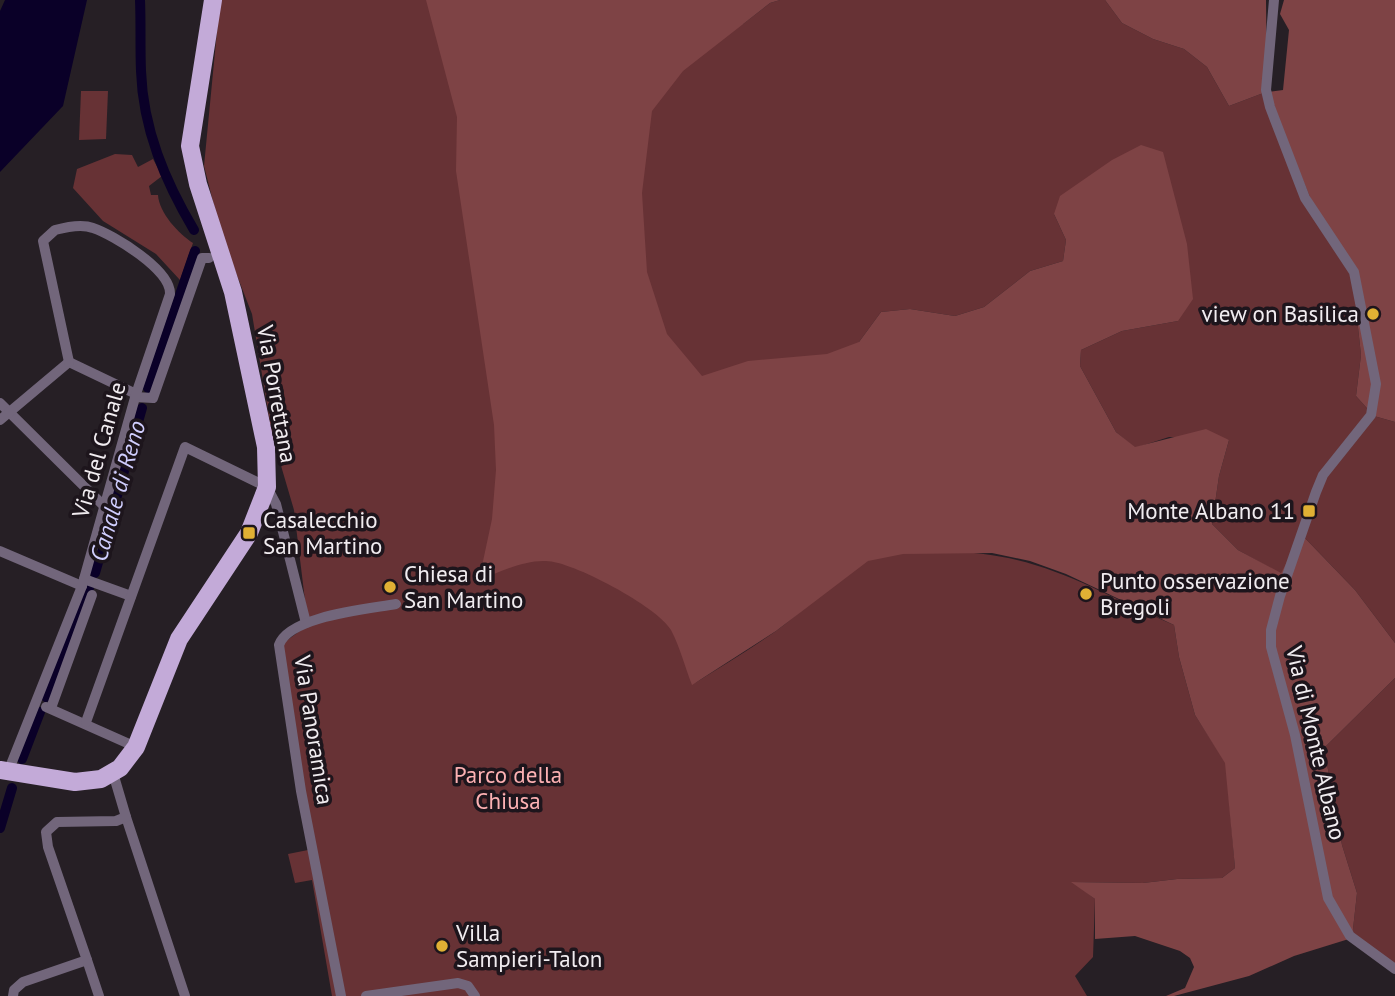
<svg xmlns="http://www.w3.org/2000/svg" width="1395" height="996" viewBox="0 0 1395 996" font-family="'PT Sans',sans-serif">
<rect width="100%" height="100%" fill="#261f25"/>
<g fill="#673235">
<path d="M220,0H741L743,24L770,3L780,0H1105L1122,23L1153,39L1184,49L1207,67L1229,106L1266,92L1351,263L1361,355L1356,396L1374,416L1395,422V643L1355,590L1303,536L1281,574L1238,550L1212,524L1219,476L1229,440L1169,437L1135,448L1116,432L1080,366L1081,350L1122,331L1178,321L1054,214L1066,240L1063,261L1030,271L984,307L955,316L910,309L881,312L859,342L917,513L695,683C722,666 750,649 776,631C800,614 845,570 869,560C889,553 912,553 933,552C1036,549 1085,587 1174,625L1179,657L1195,715L1226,763L1235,868L1222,878L1177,879L1143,883L1073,882L1095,899L1093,957L1075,976L1087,996H332L312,880L295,883L288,854L308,850L282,644L308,625L294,510L272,435L252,314L222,237L204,166Z"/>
<path d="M81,91H108L106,139L79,140Z"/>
<path d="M115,154L132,155L138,167L153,159L162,176L149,186L151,195H158C159,213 179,234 193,243L180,280L156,254L103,221L73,188L77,169Z"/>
<path d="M1395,678V968L1352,938L1357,893L1342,845L1324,748Z"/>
</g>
<g fill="#7e4345">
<path d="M426,0H780L770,3L683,71L652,111L642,193L647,272L667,334L702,376L748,361L827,354L859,342L881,312L910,309L955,316L984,307L1030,271L1063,261L1066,240L1054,214L1060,196L1112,160L1141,145L1163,152L1187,244L1193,299L1178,321L1122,331L1081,350L1080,366L1116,432L1135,447L1206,429L1229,440L1219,476L1212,524L1238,550L1281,573L1302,535L1355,590L1395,643V678L1324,748L1342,845L1357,893L1352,938L1294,956L1249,976L1174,996H1166L1185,988L1194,967L1190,958L1180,951L1135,936L1095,939V899L1071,882L1143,883L1177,879L1222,878L1235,868L1225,763L1195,715L1179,657L1174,625L1066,574L1030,561L992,553L903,554L868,561L776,631L692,685C685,667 680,647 671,630C658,607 572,561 546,561C524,560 499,572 479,580L492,519L496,470L494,425L456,171L457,117Z"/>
<path d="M1105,0H1266L1267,92L1283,90L1289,30L1280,14L1284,0H1395V422L1374,416L1356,396L1361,355L1351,263L1324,230L1266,92L1229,106L1207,67L1184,49L1153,39L1122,23Z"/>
</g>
<path fill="#0a0028" d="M5,0H87L63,106L0,172V11Z"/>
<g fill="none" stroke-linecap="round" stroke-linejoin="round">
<g stroke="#0a0028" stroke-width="10">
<path d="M140,0C141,24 140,47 141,71C143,129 165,181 194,230"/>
<path d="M148,388L195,251"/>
<path d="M95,573L142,408"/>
<path d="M46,697L89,588"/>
<path d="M22,759L40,712"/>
<path d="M0,828L12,788"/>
</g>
<g stroke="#72667b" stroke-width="10">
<path d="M1274,0L1266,90L1270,107L1305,198L1354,272L1376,384L1371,415L1323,475L1316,492L1280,596L1271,630V647L1295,735L1328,898L1350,936L1395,969"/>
<path d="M69,362L136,394"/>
<path d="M135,397L153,398L202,258H209"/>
<path d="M0,403L105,507"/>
<path d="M0,420L69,362"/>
<path d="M0,551L82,586"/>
<path d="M84,579L131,596"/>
<path d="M46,707L136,747"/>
<path d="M51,708L92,595"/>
<path d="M86,722L185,447L267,487L276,504L306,623"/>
<path d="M8,772L82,586L136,394L170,294C171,270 114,235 93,228C83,224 66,227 55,230L43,241L69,362"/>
<path d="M126,817L185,996"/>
<path d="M87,960L99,996"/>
<path d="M13,996L14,990L23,982L87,960L48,847L46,832L57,822L116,821L126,817L113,773"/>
<path d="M341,996L301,791L279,645C289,616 369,609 396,604"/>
<path d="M366,996L458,983L468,986L475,996"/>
</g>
<path stroke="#c3aad8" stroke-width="18" d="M0,770L75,782L101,779L120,768L136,747L179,639L249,533L267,487L266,447L233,292L198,184L190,146L213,0"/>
</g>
<g fill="#e0b034" stroke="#1d151c" stroke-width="2.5">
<circle cx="1373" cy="314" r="7"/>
<rect x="1302" y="504" width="14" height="14" rx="3.5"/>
<rect x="242" y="526" width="14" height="14" rx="3.5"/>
<circle cx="390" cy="587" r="7"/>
<circle cx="1086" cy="594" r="7"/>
<circle cx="442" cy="946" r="7"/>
</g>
<g text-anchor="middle" stroke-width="7" stroke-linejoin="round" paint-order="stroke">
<g font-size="23" fill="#f1ecf0" stroke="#1d151c" text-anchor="start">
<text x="1359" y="322" text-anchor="end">view on Basilica</text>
<text x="1295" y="519" text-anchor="end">Monte Albano 11</text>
<text x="263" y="528">Casalecchio<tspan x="263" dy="26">San Martino</tspan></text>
<text x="404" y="582">Chiesa di<tspan x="404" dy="26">San Martino</tspan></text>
<text x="1100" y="589">Punto osservazione<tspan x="1100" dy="26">Bregoli</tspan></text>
<text x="456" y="941">Villa<tspan x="456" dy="26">Sampieri-Talon</tspan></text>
</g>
<g font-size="23" fill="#f1ecf0" stroke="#1d151c">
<text transform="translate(277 394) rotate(80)" y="8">Via Porrettana</text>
<text transform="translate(99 450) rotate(-74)" y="8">Via del Canale</text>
<text transform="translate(314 730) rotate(81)" y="8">Via Panoramica</text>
<text transform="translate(1316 743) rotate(77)" y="8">Via di Monte Albano</text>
</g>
<g font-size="23" fill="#fdb1b3" stroke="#1d151c">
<text x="508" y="783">Parco della<tspan x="508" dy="26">Chiusa</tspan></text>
</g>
<g font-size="24" font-style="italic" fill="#d0cefe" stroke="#1d151c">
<text transform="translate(118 491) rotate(-74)" y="8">Canale di Reno</text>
</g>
</g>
</svg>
